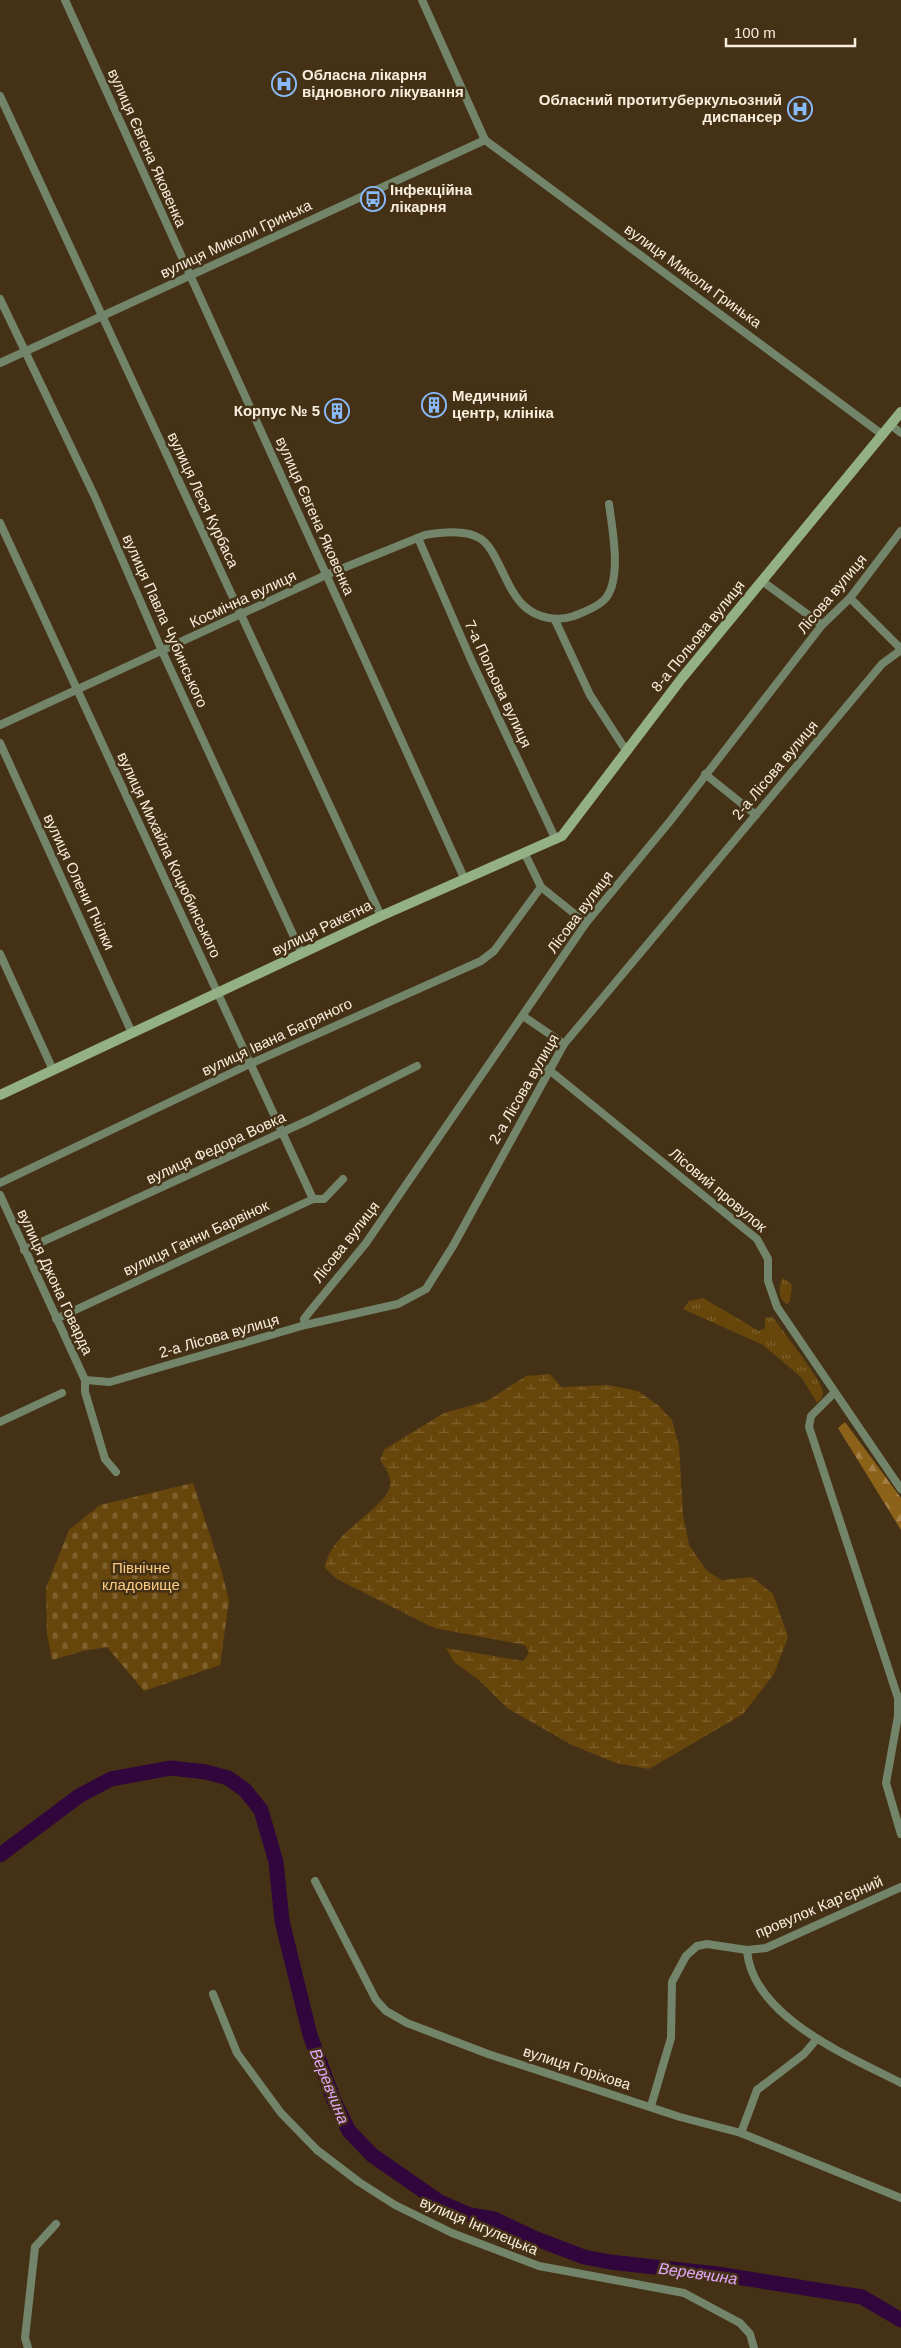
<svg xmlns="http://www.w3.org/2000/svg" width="901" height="2348" font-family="Arial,sans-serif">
  <defs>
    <pattern id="grass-tufts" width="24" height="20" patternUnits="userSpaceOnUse" patternTransform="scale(1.25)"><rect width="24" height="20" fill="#67460b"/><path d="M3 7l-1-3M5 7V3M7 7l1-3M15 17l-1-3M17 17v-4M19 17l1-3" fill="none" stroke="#7e612e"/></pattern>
    <pattern id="forest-firs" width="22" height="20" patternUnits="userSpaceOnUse" patternTransform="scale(1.25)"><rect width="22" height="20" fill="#8c6219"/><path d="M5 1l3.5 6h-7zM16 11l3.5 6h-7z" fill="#a38045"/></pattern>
    <pattern id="wetland-marsh" width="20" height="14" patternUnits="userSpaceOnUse" patternTransform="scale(1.25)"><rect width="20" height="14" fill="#67460b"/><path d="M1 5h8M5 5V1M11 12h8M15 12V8" fill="none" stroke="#7e612e"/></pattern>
    <pattern id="cemetery-stones" width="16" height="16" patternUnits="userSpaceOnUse" patternTransform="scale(1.25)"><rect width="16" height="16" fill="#67460b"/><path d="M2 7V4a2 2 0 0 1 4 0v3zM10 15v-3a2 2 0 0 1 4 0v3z" fill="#7e612e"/></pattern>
  </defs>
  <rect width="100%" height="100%" fill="#453216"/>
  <g fill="url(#grass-tufts)">
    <path d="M783 1278 792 1285 790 1301 787 1304C778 1300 778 1286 783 1278Z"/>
    <path d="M703 1298 759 1331 765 1328V1318L773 1317C782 1331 823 1381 823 1393 823 1397 820 1400 817 1403L802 1378 763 1345 683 1309 689 1301Z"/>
  </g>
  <polygon fill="url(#forest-firs)" points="845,1422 901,1498 901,1530 838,1428"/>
  <path fill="url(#wetland-marsh)" d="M550 1374 561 1387 608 1385 638 1391 659 1406 672 1420 679 1446 683 1515 689 1545 706 1570 721 1580 752 1577 773 1594 788 1637 774 1674 743 1714 649 1769 616 1763 572 1745 507 1708 479 1680 454 1662 446 1648 523 1661 529 1653 525 1645 434 1628 337 1579 325 1568C329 1532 385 1510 390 1486 392 1476 385 1468 380 1460L385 1449 444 1413 487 1401 526 1376Z"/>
  <polygon fill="url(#cemetery-stones)" points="193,1483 221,1569 229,1601 220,1665 144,1691 107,1647 83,1651 52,1660 47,1634 46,1588 69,1530 100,1505"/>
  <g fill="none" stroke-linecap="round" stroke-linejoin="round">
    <polyline stroke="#30063d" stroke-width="15" points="0,1855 79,1796 111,1779 171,1768 206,1772 228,1778 245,1790 261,1810 276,1862 282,1921 310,2035 334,2101 349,2131 372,2155 438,2201 470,2215 494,2219 534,2238 584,2257 610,2262 717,2274 862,2297 901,2320"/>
    <g stroke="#72856a" stroke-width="8">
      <polyline points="65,0 465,880"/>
      <polyline points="422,0 485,140 883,435"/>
      <polyline points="0,96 381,916"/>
      <polyline points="0,299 95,497 162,651 302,954"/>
      <polyline points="0,363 485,140"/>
      <polyline points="891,425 901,433"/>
      <polyline points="0,523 313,1199"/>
      <polyline points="418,538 472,662 556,840"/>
      <polyline points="762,581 822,625"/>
      <polyline points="850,598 901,649"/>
      <polyline points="555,620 590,695 627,752"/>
      <path d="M0 725 326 575 425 535C442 532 466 529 481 539 498 551 505 588 524 606 537 618 557 622 574 616 584 612 596 608 604 600 623 581 612 528 609 504"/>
      <polyline points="0,743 132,1033"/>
      <polyline points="705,774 756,815"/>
      <polyline points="525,854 541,887 586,923"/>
      <polyline points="0,954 53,1070"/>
      <polyline points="523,1016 564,1044"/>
      <polyline points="548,1069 757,1239 768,1259 768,1281 777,1307 901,1489"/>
      <polyline points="0,1183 250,1064 481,961 494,951 541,887"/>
      <polyline points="0,1195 85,1380 85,1392 105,1459 116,1472"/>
      <polyline points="24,1250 309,1120 417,1066"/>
      <polyline points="56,1319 313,1199 324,1199 343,1179"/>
      <polyline points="305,1325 304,1319 311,1310 366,1243 586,923 671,820 822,625 850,598 901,531"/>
      <polyline points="85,1380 110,1382 305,1325 398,1304 426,1289 453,1246 564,1044 882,664 901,650"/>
      <polyline points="834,1393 811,1416 809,1427 898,1698 898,1716 886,1783 901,1834"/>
      <polyline points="0,1422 62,1393"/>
      <polyline points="315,1881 376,2000 386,2011 407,2023 488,2054 680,2117 741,2133 901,2198"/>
      <path d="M747 1950C752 2017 849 2056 901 2083"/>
      <polyline points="213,1994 237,2053 281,2113 317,2150 359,2182 395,2205 452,2233 539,2266 684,2293 740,2323 750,2334 754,2348"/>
      <polyline points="651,2106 671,2038 672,1982 686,1956 697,1946 707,1944 747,1950 766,1948 901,1887"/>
      <polyline points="741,2133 757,2090 804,2054 816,2040"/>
      <polyline points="28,2348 25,2338 35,2247 56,2224"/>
    </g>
    <polyline stroke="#94b186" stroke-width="10" points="0,1095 381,916 562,836 682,678 901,412"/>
  </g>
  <defs>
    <symbol id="hospital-ring" viewBox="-11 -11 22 22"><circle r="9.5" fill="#453216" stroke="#89bafc" stroke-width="1.5"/><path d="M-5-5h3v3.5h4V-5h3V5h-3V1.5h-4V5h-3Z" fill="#89bafc"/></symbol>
    <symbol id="bus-ring" viewBox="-11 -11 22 22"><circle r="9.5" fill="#453216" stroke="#89bafc" stroke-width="1.5"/><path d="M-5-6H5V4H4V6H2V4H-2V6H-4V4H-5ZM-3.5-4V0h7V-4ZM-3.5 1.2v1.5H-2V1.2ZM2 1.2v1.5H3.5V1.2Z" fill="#89bafc"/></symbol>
    <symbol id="building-ring" viewBox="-11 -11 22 22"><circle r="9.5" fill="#453216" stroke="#89bafc" stroke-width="1.5"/><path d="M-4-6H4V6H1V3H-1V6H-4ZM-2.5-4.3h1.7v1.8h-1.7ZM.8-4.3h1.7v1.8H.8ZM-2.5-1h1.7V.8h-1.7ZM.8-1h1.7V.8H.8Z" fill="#89bafc"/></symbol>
  </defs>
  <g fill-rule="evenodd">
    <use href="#hospital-ring" x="270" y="70" width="28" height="28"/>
    <use href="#hospital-ring" x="786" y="95" width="28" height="28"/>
    <use href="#bus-ring" x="359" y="185" width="28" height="28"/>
    <use href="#building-ring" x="420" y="391" width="28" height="28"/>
    <use href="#building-ring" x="323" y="397" width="28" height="28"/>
  </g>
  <g text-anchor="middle" stroke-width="5" stroke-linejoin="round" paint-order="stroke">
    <g font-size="15" font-weight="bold" fill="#f9eddd" stroke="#453216" text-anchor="start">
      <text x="302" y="80">Обласна лікарня<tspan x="302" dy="17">відновного лікування</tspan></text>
      <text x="782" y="105" text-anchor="end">Обласний протитуберкульозний<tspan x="782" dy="17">диспансер</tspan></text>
      <text x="390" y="195">Інфекційна<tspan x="390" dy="17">лікарня</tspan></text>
      <text x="452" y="401">Медичний<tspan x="452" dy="17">центр, клініка</tspan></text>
      <text x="320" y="416" text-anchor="end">Корпус № 5</text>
    </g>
    <g font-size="15" fill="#f9eddd" stroke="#453216">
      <text transform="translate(147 148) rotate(66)" y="5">вулиця Євгена Яковенка</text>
      <text transform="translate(236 239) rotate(-25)" y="5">вулиця Миколи Гринька</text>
      <text transform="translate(693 276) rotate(36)" y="5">вулиця Миколи Гринька</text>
      <text transform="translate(203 500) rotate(65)" y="5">вулиця Леся Курбаса</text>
      <text transform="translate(315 516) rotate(66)" y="5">вулиця Євгена Яковенка</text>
      <text transform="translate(832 594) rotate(-50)" y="5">Лісова вулиця</text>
      <text transform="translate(243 599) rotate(-25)" y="5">Космічна вулиця</text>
      <text transform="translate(165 621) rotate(66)" y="5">вулиця Павла Чубинського</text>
      <text transform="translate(698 636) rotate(-51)" y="5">8-а Польова вулиця</text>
      <text transform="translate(498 684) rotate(65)" y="5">7-а Польова вулиця</text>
      <text transform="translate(775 770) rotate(-50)" y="5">2-а Лісова вулиця</text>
      <text transform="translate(169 855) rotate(65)" y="5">вулиця Михайла Коцюбинського</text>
      <text transform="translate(79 882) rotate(65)" y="5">вулиця Олени Пчілки</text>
      <text transform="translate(580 912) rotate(-53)" y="5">Лісова вулиця</text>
      <text transform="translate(322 928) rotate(-26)" y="5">вулиця Ракетна</text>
      <text transform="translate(277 1037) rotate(-25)" y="5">вулиця Івана Багряного</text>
      <text transform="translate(524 1089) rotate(-60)" y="5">2-а Лісова вулиця</text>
      <text transform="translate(216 1148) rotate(-25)" y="5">вулиця Федора Вовка</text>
      <text transform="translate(718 1190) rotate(40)" y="5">Лісовий провулок</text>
      <text transform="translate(196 1238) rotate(-25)" y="5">вулиця Ганни Барвінок</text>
      <text transform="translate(346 1242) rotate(-52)" y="5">Лісова вулиця</text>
      <text transform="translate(55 1282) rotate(65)" y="5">вулиця Джона Говарда</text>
      <text transform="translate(219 1336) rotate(-16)" y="5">2-а Лісова вулиця</text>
      <text transform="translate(819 1907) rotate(-23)" y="5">провулок Кар'єрний</text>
      <text transform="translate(577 2068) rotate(18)" y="5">вулиця Горіхова</text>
      <text transform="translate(479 2226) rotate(23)" y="5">вулиця Інгулецька</text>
    </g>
    <g font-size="15" fill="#fccb84" stroke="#453216">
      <text x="141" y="1573">Північне<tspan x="141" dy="17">кладовище</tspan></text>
    </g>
    <g font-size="16" font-style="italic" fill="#e3a7fb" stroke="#453216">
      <text transform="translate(330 2086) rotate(68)" y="6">Веревчина</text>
      <text transform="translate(698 2273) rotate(8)" y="6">Веревчина</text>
    </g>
  </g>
  <path d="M726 38v8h129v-8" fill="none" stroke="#f9eddd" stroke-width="2.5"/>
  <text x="734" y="38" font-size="15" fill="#f9eddd" stroke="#453216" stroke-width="4" paint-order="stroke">100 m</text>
</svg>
